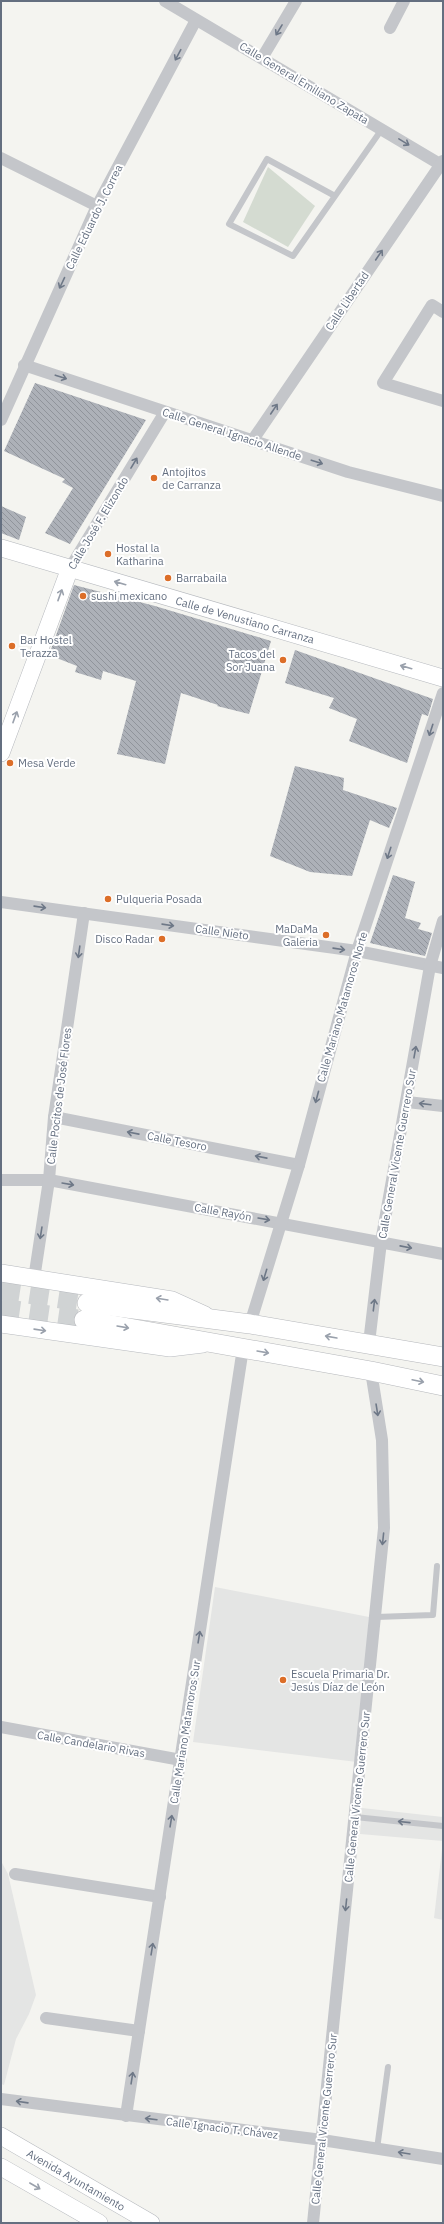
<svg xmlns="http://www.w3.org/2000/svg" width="444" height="2224" font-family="'IBM Plex Sans',sans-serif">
  <defs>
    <pattern id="building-back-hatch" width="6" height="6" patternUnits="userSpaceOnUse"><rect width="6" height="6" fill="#adb1b8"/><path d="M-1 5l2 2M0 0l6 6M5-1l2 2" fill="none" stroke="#90949b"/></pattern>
  </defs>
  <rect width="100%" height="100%" fill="#f4f4f0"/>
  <g fill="#e4e5e4">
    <polygon points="215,1587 369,1617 357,1762 193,1742"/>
    <polygon points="362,1808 443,1817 443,1920 434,1918 443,1841 360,1834"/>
    <polygon points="1,1861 8,1874 36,1995 29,2014 16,2039 4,2085 1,2084"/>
  </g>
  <polygon fill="#d4dbd1" points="268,167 315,206 288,247 243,222"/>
  <g fill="url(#building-back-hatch)">
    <polygon points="35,383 146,420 70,544 45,533 73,488 62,482 65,479 4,451"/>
    <polygon points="1,506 26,517 19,540 1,533"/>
    <polygon points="74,585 155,606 271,641 249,714 217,706 218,705 181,693 165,764 117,754 136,681 103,671 101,680 75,672 77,666 49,655"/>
    <polygon points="295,650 433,699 428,716 422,714 407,763 349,741 357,719 329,708 334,698 285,683"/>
    <polygon points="295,766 344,778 343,790 397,808 389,828 370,820 352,876 310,872 270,856"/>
    <polygon points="393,875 415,882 405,918 421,923 418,929 432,933 425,956 370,943"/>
  </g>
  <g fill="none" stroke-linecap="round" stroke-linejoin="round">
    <g stroke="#d0d3d4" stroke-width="19" stroke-dasharray="19 10" stroke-linecap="butt">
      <polyline points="1,1290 87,1303"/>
      <polyline points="1,1308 84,1320"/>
    </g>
    <defs>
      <g id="secondary">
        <polyline points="1,548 443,678"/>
        <polyline points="1,753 70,568"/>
        <polyline points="1,1273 172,1300 205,1315"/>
        <polyline points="1,1324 170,1348 203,1344"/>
        <polyline points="1,2136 151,2223"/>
        <polyline points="1,2167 99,2223"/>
      </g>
      <g id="primary">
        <polyline points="87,1303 250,1324 443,1357"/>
        <polyline points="84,1320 371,1371 443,1386"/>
      </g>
    </defs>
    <use href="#secondary" stroke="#b6b9be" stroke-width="18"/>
    <use href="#primary" stroke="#b5b7bb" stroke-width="20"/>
    <g stroke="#c4c6ca" stroke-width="6">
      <polyline points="335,196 267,159 229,224 293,256 375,139 382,129"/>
      <polyline points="376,1617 433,1615 437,1566"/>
      <polyline points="355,1817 443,1826"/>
      <polyline points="377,2149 388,2067"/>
    </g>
    <g stroke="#c4c6ca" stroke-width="12">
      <polyline points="165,1 443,166"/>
      <polyline points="390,28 404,1"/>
      <polyline points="262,58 296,1"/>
      <polyline points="1,158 97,206"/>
      <polyline points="443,312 432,305 383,383 443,401"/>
      <polyline points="24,365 348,472 443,496"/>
      <polyline points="1,420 97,206 196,20"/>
      <polyline points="252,441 443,161"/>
      <polyline points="70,568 165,412"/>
      <polyline points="1,902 357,951 443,968"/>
      <polyline points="407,1102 443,1106"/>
      <polyline points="54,1117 299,1165"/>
      <polyline points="1,1180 49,1180 443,1254"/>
      <polyline points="34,1279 49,1180 54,1117 84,913"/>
      <polyline points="250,1324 299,1165 357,951 443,693"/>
      <polyline points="369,1343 381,1242 430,966 443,921"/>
      <polyline points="1,1727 181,1760"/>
      <polyline points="15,1874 160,1897"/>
      <polyline points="46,2018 139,2031"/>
      <polyline points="1,2099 322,2140 443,2159"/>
      <polyline points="126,2116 243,1348"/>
      <polyline points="313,2223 384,1528 382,1440 371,1371"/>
    </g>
    <use href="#secondary" stroke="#fff" stroke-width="17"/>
    <use href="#primary" stroke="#fff" stroke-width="19"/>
  </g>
  <defs><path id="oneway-shaft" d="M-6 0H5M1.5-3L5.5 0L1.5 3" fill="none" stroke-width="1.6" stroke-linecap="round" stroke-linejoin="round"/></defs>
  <g stroke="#6e7887">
    <use href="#oneway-shaft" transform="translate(279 30) rotate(121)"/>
    <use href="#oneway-shaft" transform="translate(178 55) rotate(118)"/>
    <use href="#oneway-shaft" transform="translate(404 142) rotate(31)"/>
    <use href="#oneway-shaft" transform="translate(379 255) rotate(-56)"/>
    <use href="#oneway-shaft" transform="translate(62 283) rotate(115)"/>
    <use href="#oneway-shaft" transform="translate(61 377) rotate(18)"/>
    <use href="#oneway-shaft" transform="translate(274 409) rotate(-56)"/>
    <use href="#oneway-shaft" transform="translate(317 462) rotate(18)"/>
    <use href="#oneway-shaft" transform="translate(134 463) rotate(-59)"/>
    <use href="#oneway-shaft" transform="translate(431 730) rotate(108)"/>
    <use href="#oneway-shaft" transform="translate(389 853) rotate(108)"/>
    <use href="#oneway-shaft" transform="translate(40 907) rotate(8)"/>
    <use href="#oneway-shaft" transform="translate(168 925) rotate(8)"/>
    <use href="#oneway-shaft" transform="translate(339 949) rotate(8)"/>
    <use href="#oneway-shaft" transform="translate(79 952) rotate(98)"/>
    <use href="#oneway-shaft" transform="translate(415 1052) rotate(-80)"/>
    <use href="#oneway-shaft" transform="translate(317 1097) rotate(105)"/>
    <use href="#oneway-shaft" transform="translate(425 1104) rotate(-173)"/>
    <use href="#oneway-shaft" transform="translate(133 1133) rotate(-169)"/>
    <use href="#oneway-shaft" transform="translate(261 1157) rotate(-169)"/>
    <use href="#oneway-shaft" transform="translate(68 1184) rotate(10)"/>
    <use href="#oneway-shaft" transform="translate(264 1219) rotate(10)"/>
    <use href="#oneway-shaft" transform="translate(41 1233) rotate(99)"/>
    <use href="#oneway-shaft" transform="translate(406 1247) rotate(11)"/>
    <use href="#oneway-shaft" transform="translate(265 1275) rotate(107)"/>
    <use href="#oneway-shaft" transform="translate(374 1305) rotate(-83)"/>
    <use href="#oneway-shaft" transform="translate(377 1410) rotate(81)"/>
    <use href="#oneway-shaft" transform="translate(383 1539) rotate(96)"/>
    <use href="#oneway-shaft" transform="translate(199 1637) rotate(-81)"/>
    <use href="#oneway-shaft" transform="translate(171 1821) rotate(-81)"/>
    <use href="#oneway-shaft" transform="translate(404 1822) rotate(-174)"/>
    <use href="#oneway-shaft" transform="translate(346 1905) rotate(96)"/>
    <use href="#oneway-shaft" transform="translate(152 1949) rotate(-81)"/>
    <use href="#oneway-shaft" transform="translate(132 2078) rotate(-81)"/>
    <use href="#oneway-shaft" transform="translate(22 2102) rotate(-172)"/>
    <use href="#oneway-shaft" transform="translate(151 2119) rotate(-173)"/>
    <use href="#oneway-shaft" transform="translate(404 2153) rotate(-171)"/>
  </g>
  <g stroke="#9aa1ac">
    <use href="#oneway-shaft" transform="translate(120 583) rotate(-164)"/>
    <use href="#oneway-shaft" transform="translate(60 595) rotate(-70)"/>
    <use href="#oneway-shaft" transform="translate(406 667) rotate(-164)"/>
    <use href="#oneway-shaft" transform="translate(15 717) rotate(-70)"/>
    <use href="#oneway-shaft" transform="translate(162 1299) rotate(-171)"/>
    <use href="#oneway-shaft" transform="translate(123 1327) rotate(10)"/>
    <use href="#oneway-shaft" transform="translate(40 1330) rotate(8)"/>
    <use href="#oneway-shaft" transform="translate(331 1337) rotate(-170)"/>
    <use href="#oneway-shaft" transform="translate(263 1352) rotate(10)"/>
    <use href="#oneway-shaft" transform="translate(418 1381) rotate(12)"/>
    <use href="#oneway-shaft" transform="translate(35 2186) rotate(30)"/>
  </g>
  <g fill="#dc6e28" stroke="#fff" stroke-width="1.5">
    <circle cx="154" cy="478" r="4"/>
    <circle cx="108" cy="554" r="4"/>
    <circle cx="168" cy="578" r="4"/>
    <circle cx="83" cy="596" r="4"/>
    <circle cx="12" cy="646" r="4"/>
    <circle cx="283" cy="660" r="4"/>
    <circle cx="10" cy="763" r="4"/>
    <circle cx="108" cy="899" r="4"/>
    <circle cx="326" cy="935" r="4"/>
    <circle cx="162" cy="939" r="4"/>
    <circle cx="283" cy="1680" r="4"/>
  </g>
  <g text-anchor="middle" stroke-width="4" stroke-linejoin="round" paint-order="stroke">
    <g font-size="11" fill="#646f80" stroke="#fff">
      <text transform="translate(304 83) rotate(31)" y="4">Calle General Emiliano Zapata</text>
      <text transform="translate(94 217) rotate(-64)" y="4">Calle Eduardo J. Correa</text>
      <text transform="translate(347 301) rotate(-56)" y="4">Calle Libertad</text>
      <text transform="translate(232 434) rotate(18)" y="4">Calle General Ignacio Allende</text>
      <text transform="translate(98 523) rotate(-59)" y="4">Calle José F. Elizondo</text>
      <text transform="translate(245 620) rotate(16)" y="4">Calle de Venustiano Carranza</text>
      <text transform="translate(222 932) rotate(8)" y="4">Calle Nieto</text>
      <text transform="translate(342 1007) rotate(-74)" y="4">Calle Mariano Matamoros Norte</text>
      <text transform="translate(59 1096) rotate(-83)" y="4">Calle Pocitos de José Flores</text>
      <text transform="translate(177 1141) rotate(11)" y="4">Calle Tesoro</text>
      <text transform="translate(397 1154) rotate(-80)" y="4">Calle General Vicente Guerrero Sur</text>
      <text transform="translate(223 1212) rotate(10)" y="4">Calle Rayón</text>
      <text transform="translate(185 1732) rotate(-81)" y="4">Calle Mariano Matamoros Sur</text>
      <text transform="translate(91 1744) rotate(10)" y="4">Calle Candelario Rivas</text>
      <text transform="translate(357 1797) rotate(-84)" y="4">Calle General Vicente Guerrero Sur</text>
      <text transform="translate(324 2119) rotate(-84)" y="4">Calle General Vicente Guerrero Sur</text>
      <text transform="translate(222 2128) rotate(7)" y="4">Calle Ignacio T. Chávez</text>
      <text transform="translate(76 2180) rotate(30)" y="4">Avenida Ayuntamiento</text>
    </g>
    <g font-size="11" fill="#646f80" stroke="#fff" text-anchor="start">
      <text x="162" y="476">Antojitos<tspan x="162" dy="13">de Carranza</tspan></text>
      <text x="116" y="552">Hostal la<tspan x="116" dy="13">Katharina</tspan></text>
      <text x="176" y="582">Barrabaila</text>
      <text x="91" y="600">sushi mexicano</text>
      <text x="20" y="644">Bar Hostel<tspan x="20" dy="13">Terazza</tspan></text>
      <text x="275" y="658" text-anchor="end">Tacos del<tspan x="275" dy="13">Sor Juana</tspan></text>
      <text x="18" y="767">Mesa Verde</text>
      <text x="116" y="903">Pulqueria Posada</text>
      <text x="318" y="933" text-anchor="end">MaDaMa<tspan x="318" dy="13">Galeria</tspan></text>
      <text x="154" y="943" text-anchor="end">Disco Radar</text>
      <text x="291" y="1678">Escuela Primaria Dr.<tspan x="291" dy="13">Jesús Díaz de León</tspan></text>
    </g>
  </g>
  <rect width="444" height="2224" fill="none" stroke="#646f80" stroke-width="4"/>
</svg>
